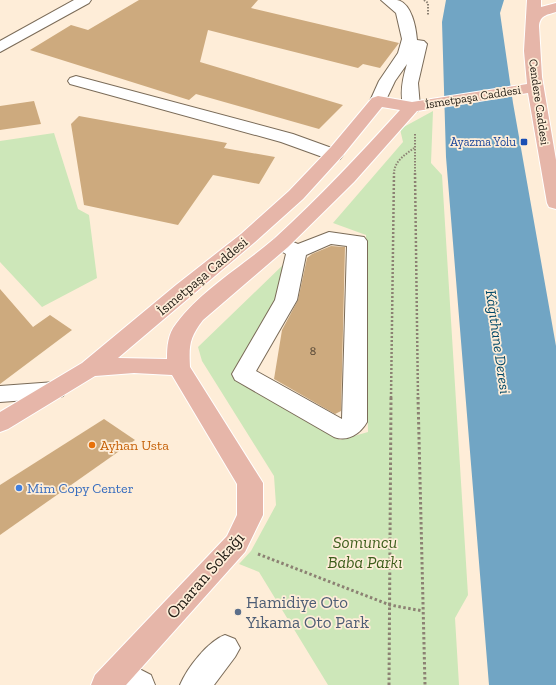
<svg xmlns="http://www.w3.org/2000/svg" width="556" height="685" font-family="'Zilla Slab',serif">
  <rect width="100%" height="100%" fill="#feedd8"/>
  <g fill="#cde7b9">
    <polygon points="433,111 431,163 442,175 468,595 455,618 459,685 328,685 259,572 239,564 251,551 276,505 274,476 202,361 198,347 286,262 276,300 234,373 340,440 368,432 366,235 333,223 403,142 400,129"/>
    <polygon points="54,133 78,209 89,215 97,278 42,307 0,262 0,141"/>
  </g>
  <polygon fill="#71a5c4" points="446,0 504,0 500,13 513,103 556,346 556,685 489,685 446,157 442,22"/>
  <g fill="#cdaa7e">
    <polygon points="139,0 258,0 251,8 399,43 380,68 363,64 358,68 208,30 200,62 343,105 319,129 196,94 189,100 30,50 71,25 88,30"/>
    <polygon points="34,101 41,124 0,130 0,106"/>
    <polygon points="79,116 227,143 224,148 275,157 259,184 213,175 178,225 84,205 71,124"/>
    <polygon points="331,246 345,247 341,411 335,414 274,379 282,330 298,300 307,258 312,254"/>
    <polygon points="0,289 33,327 50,315 72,330 0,384"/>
    <polygon points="104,419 135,440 0,535 0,485"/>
  </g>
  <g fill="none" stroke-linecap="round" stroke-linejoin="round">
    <defs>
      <g id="minor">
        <polygon points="74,0 91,0 89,3 0,52 0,41"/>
        <path d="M381 0C386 0 392 0 397 0 412 3 416 28 417 40L424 41 427 44 418 83 420 107 418 111 412 112 406 111C398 98 403 77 407 64L395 81 384 104 378 106 372 104 370 101 379 81 398 53 402 39 396 13Z"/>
        <polygon points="76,76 293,134 340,151 343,155 340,159 334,160 328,159 281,142 70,84 68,81 70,78"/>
        <path d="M329 232 364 237 367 241V422C360 434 348 442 334 437L235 380 232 374 275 300 286 254 274 247 271 243 274 239 281 237 298 244ZM331 244 347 246 342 419 256 371 297 300 306 255Z"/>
        <polygon points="55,382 63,384 67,390 63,396 55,398 0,402 0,386"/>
        <path d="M225 635 235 639 240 648 235 657 214 685H180C187 668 208 641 225 635Z"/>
        <polygon points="118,658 151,675 155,685 113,685 108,682 103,672 108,662"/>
      </g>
      <path id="major" d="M527 0H541V7L556 3V12C547 15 540 15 539 26L542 77 556 160V209L549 207 547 203 528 93 417 111 354 182 288 247 203 320C189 338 189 346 190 367L263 483V515L245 552 126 685H91L95 675 227 536 237 515V484L172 375 134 373 95 376 8 429 0 432V412L82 363 176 285 241 234 289 191 331 147 372 98 378 96 412 102 527 84 524 51ZM382 107 400 110C360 154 319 198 275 238 243 266 201 290 176 324 168 334 167 346 167 359L118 358 255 242 303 199 343 155Z"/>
    </defs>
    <use href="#minor" stroke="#7a6b58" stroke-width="2"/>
    <use href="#major" stroke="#fff" stroke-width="2"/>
    <g stroke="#8c8173" stroke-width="2" stroke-dasharray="1.5 1.5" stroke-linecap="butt">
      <polyline points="424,0 428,3 428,16"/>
      <polyline points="415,134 415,174"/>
      <path d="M394 174C394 161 405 155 414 148"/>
    </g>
    <g stroke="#8c8173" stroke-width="2.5" stroke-dasharray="2 2" stroke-linecap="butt">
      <polyline points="415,173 418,398"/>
      <polyline points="391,398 394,173"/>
    </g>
    <g stroke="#8c8173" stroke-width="3" stroke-dasharray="2.5 2.5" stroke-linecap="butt">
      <polyline points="418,397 425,685"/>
      <polyline points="258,554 390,605 423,611"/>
      <polyline points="389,685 391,397"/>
    </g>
    <use href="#minor" fill="#fff" fill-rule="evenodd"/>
    <use href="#major" fill="#e6b6a9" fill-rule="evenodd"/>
  </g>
  <rect fill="#1a4fb4" stroke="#feedd8" stroke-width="1.5" x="520" y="138" width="8" height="8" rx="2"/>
  <circle fill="#e8710a" stroke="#feedd8" stroke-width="1.5" cx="92" cy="445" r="4"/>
  <circle fill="#3f7fe0" stroke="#feedd8" stroke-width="1.5" cx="19" cy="488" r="4"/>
  <circle fill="#5c6f8a" stroke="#feedd8" stroke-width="1.5" cx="238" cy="612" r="4"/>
  <g text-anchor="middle" stroke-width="3.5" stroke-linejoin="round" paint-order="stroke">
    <g font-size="12" fill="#262018" stroke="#feedd8">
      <text transform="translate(473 97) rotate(-9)" y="4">İsmetpaşa Caddesi</text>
      <text transform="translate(539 102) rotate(82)" y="4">Cendere Caddesi</text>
    </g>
    <g font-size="12" fill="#164399" stroke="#feedd8" text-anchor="end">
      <text x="516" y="146">Ayazma Yolu</text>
    </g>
    <g font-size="12" fill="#504232">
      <text x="313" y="355">8</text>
    </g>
    <g font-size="14" fill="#262018" stroke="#feedd8">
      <text transform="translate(202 276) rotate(-40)" y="5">İsmetpaşa Caddesi</text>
    </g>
    <g font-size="14" fill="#c56008" stroke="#feedd8" text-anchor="start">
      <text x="100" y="450">Ayhan Usta</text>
    </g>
    <g font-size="14" fill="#366cbe" stroke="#feedd8" text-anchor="start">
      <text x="27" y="493">Mim Copy Center</text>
    </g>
    <g font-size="15" font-style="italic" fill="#004867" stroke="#feedd8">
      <text transform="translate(498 342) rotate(82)" y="5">Kâğıthane Deresi</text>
    </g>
    <g font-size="17" font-style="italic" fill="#3d5e1c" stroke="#feedd8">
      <text x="365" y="548">Somuncu<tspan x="365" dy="20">Baba Parkı</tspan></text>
    </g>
    <g font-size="17" fill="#262018" stroke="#feedd8">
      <text transform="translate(205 575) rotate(-49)" y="6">Onaran Sokağı</text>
    </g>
    <g font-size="17" fill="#4e5e75" stroke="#feedd8" text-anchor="start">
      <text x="246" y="608">Hamidiye Oto<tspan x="246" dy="20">Yıkama Oto Park</tspan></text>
    </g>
  </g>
</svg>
